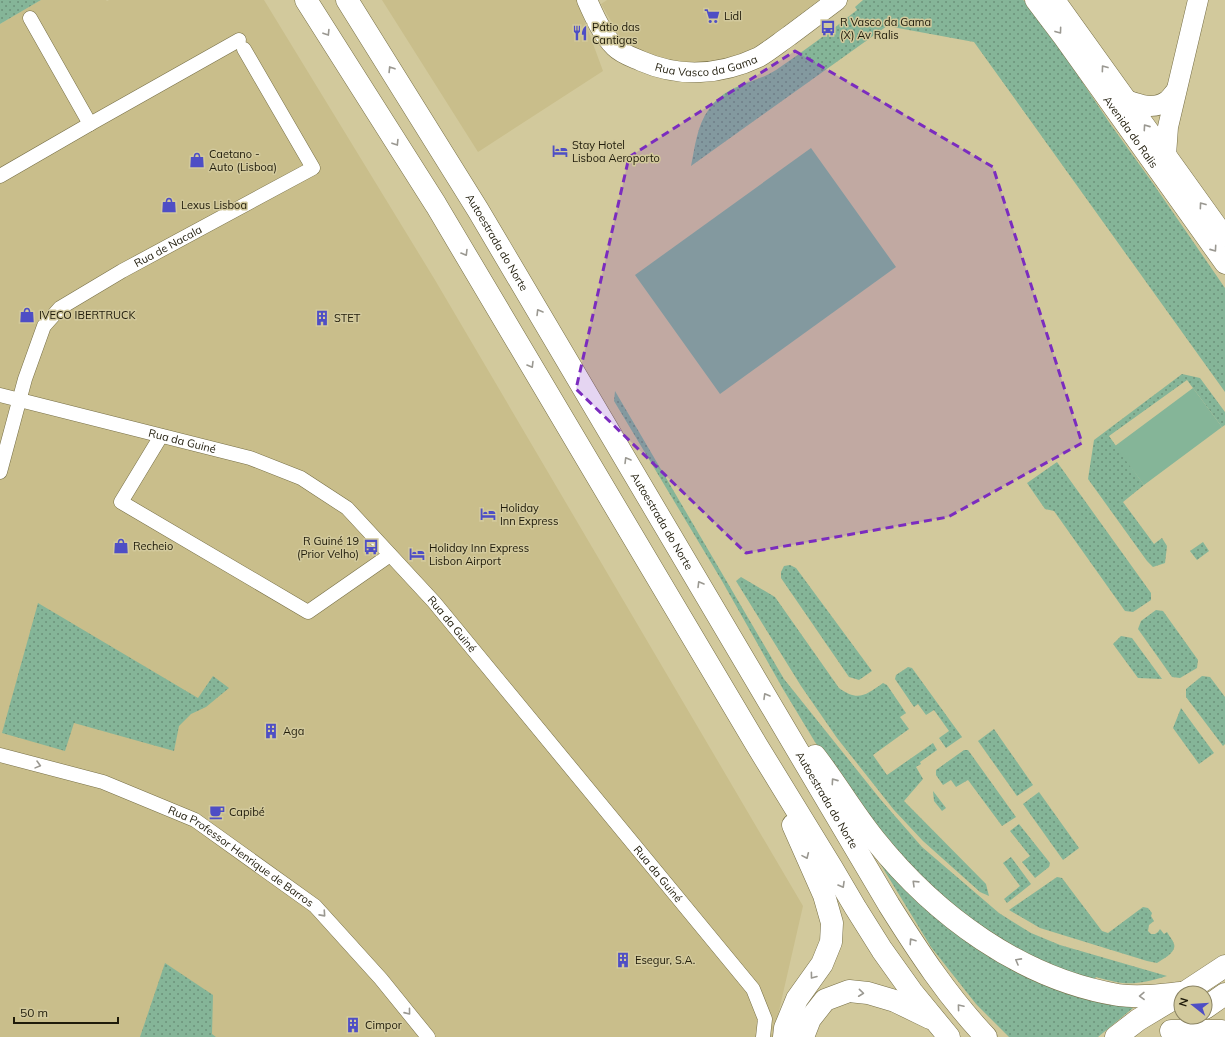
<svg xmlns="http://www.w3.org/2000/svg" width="1225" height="1037" font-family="Mulish,sans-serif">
  <defs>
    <pattern id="grass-dots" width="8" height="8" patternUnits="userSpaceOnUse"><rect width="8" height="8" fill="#85b598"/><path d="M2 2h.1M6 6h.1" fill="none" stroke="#6c927a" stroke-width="1.8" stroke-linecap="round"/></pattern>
  </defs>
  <rect width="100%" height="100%" fill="#d2c99c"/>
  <g fill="#c9be8b">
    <polygon points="41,0 106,0 107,1 109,0 264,0 435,280 803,906 773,1037 0,1037 0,24"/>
    <polygon points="382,0 597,0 581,11 603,71 478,152"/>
    <polygon points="607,0 819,0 761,44 742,53 715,62 687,62 660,58 635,48 622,40 601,4"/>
  </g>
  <g fill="url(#grass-dots)">
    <polygon points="0,0 41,0 0,24"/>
    <path d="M863 0H1023L1026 2 1057 44 1111 125 1152 182 1225 288V392L974 42 887 26 691 166C695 147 697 125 709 109 728 83 752 85 776 70 804 51 831 31 857 10L855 7Z"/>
    <polygon points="1182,374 1200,378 1225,412 1225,425 1222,427 1187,380 1109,436 1144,485 1123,502 1154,544 1162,538 1167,546 1165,563 1153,567 1147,561 1088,479 1094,440"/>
    <path d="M615 391 784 679 881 800 922 847 999 913 1031 933 1060 945 1167 976C1136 985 1127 986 1096 977L1093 981 1012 949 937 895 867 819 815 742 783 689 722 581 614 401Z"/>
    <polygon points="1057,462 1151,593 1151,600 1133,612 1125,611 1054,511 1045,509 1027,483"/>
    <polygon points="1203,542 1209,551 1197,560 1190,551"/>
    <polygon points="790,565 796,568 872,671 859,680 849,677 781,578 781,572 784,566"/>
    <path d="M741 577 775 597 839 688C858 702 866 695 883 683L887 685 906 713 900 717 909 729 873 755 887 775 933 743 937 750 920 762 921 764 916 767 923 779 904 801 986 884 989 896 980 892 923 841 894 810 837 738 801 686 736 581Z"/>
    <polygon points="38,603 198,698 213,676 229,688 206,707 191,714 179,726 174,751 74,723 65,751 2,733"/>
    <polygon points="1156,610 1163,611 1198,660 1197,668 1180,678 1172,677 1138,629 1141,621"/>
    <polygon points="1121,636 1132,638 1162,679 1138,678 1113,644"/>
    <polygon points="908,667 912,668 962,737 946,748 939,738 949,731 934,710 926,715 918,704 914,707 895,679 896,675"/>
    <polygon points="1202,676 1210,677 1225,697 1225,744 1223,746 1186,697 1186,689"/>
    <polygon points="1181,708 1214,753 1199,764 1173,728"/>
    <polygon points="994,729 1033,785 1017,796 978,741"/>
    <polygon points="964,750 968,750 1016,817 1002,826 968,780 956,787 951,780 943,785 936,775 936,770"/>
    <polygon points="933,791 946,808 942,811 934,801"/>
    <polygon points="1039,792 1079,848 1063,860 1023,804"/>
    <polygon points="856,824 881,855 1068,990 1133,1008 1098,1037 1009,1037 976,1004 931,947"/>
    <polygon points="1019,824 1050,863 1049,867 1035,878 1022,862 1030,856 1010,831"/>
    <polygon points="1011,857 1031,884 1007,903 1004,899 1020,886 1003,863"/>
    <path d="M1057 877 1062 878 1102 931 1108 933 1143 907 1148 908 1152 913 1151 916 1154 921 1149 925 1148 931 1151 934H1155L1158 932 1160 929 1164 934 1167 932C1169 936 1173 940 1174 944 1177 952 1163 959 1157 963L1147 961 1040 928 1009 910Z"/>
    <polygon points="165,963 213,995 212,1034 216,1037 140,1037"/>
  </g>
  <g fill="#85b598">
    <polygon points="811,148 896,267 720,394 635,275"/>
    <polygon points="1193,388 1222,427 1144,485 1115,446"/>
  </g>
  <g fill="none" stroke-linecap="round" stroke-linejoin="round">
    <defs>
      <g id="street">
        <polyline points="90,124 239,40"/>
        <polyline points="0,176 90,124 30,18"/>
        <path id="s1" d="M0 395 250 458 301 478 347 508 434 602 753 989 765 1019 763 1037"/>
        <polyline points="161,436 121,502 308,612 390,555"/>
        <path id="s2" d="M0 472 25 379 44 326 60 308 122 271 313 168 244 49"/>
        <path id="s3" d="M0 755 103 782 195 820 315 906 381 979 428 1037"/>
      </g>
      <g id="secondary">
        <path id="s4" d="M587 0C594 16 602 34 615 47 622 54 632 57 641 61 680 78 721 75 759 57 769 51 779 43 789 36 805 24 821 12 837 0"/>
        <path id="s5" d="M1035 0 1063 37 1225 264"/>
        <polyline points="1055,0 1225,237"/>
        <path d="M1126 100C1140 105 1154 110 1167 101 1170 99 1173 94 1176 91"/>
        <polyline points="1166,155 1168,127 1198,0"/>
      </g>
      <g id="highway">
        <polyline points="306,0 436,205 756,744 832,868 855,907 882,950 912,992 949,1037"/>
        <path id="s6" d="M347 0 478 210 889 905C918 951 948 997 986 1037"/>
        <path d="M815 756C836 783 853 813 875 840 935 915 1021 979 1118 995 1139 998 1160 995 1181 993"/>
        <polyline points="1184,993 1225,966"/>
        <polyline points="1205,1008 1225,994"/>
        <polyline points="1171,1031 1222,1031 1225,1032"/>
        <polyline points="784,1037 785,1028 797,999 822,964 831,942 832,923 824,895 793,825"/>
        <polyline points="803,1037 810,1019 825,1000 849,991 868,993 895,1001 930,1018"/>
        <polyline points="1116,1037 1138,1020 1178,996"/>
      </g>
    </defs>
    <use href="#street" stroke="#776f46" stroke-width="15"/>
    <use href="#secondary" stroke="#776f46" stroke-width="21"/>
    <use href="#highway" stroke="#776f46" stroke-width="23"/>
    <use href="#street" stroke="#fff" stroke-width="14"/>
    <use href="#secondary" stroke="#fff" stroke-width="20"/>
    <use href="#highway" stroke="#fff" stroke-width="22"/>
  </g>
  <defs><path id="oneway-chevron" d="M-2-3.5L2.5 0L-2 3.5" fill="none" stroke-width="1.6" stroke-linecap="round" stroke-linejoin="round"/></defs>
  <g stroke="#9a9891">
    <use href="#oneway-chevron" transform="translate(1059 31) rotate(54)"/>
    <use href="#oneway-chevron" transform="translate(327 33) rotate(58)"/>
    <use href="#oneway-chevron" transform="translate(1104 68) rotate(-126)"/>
    <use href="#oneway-chevron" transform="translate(391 69) rotate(-122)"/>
    <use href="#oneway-chevron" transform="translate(1146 127) rotate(-125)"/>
    <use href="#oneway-chevron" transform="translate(396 143) rotate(58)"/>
    <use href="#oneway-chevron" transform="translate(1202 205) rotate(-126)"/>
    <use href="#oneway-chevron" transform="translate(1214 249) rotate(55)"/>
    <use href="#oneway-chevron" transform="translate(465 253) rotate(59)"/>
    <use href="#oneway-chevron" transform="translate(539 312) rotate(-121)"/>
    <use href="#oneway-chevron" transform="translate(531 365) rotate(59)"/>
    <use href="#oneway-chevron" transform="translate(627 460) rotate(-121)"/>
    <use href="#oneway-chevron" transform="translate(700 584) rotate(-121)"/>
    <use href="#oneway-chevron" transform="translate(766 696) rotate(-120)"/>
    <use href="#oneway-chevron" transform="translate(38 765) rotate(15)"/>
    <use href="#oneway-chevron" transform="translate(834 781) rotate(-125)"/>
    <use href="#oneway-chevron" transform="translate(806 856) rotate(66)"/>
    <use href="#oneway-chevron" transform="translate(915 883) rotate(-136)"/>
    <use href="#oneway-chevron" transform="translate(842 885) rotate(60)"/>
    <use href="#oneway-chevron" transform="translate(323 914) rotate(48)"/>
    <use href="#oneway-chevron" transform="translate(912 941) rotate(-124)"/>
    <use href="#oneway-chevron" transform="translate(1018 961) rotate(-151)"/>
    <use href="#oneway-chevron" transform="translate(813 976) rotate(127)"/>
    <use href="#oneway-chevron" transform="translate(861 993) rotate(6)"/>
    <use href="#oneway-chevron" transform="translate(1142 996) rotate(179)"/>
    <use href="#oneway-chevron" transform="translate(960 1007) rotate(-130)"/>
    <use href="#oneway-chevron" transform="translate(408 1012) rotate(51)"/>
  </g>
  <path fill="#7b2cbf" fill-opacity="0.2" stroke="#7b2cbf" stroke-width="3" stroke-dasharray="8 5" stroke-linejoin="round" d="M795 51 993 167 1082 443 948 517 746 553 576 389 629 157Z"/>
  <defs>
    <symbol id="supermarket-bare" viewBox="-9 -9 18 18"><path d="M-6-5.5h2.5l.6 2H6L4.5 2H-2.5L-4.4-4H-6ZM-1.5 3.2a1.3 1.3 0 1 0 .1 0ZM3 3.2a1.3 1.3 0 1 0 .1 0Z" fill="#4e4ec5" stroke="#d2c99c" stroke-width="2.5" paint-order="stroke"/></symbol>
    <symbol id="bus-bare" viewBox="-9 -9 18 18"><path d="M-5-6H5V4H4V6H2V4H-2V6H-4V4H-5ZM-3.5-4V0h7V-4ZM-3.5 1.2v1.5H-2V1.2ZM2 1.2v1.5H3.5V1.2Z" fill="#4e4ec5" stroke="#d2c99c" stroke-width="2.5" paint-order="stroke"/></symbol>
    <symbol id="restaurant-bare" viewBox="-9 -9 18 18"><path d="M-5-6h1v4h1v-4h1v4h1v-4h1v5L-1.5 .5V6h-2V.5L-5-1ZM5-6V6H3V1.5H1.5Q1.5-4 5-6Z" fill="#4e4ec5" stroke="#d2c99c" stroke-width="2.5" paint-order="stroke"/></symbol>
    <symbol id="hotel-bare" viewBox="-9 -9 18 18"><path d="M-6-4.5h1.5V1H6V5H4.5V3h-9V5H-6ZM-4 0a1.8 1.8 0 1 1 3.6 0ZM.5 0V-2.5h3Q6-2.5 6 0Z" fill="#4e4ec5" stroke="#d2c99c" stroke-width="2.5" paint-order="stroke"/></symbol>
    <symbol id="shop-bare" viewBox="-9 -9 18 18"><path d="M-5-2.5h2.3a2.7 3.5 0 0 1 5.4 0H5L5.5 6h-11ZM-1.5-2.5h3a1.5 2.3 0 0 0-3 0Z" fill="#4e4ec5" stroke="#d2c99c" stroke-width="2.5" paint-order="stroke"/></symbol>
    <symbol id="building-bare" viewBox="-9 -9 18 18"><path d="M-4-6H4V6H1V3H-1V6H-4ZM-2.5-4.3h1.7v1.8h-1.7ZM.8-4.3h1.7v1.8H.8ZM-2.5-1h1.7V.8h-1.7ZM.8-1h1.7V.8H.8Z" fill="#4e4ec5" stroke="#d2c99c" stroke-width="2.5" paint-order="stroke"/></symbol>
    <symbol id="cafe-bare" viewBox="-9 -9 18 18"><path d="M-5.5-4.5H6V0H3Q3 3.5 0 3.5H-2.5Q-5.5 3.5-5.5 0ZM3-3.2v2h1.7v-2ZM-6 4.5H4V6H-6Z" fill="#4e4ec5" stroke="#d2c99c" stroke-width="2.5" paint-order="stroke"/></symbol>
  </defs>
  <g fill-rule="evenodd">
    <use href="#supermarket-bare" x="701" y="5" width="22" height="22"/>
    <use href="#bus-bare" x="817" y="17" width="22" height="22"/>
    <use href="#restaurant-bare" x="569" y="22" width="22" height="22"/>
    <use href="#hotel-bare" x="549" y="140" width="22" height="22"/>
    <use href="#shop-bare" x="186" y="149" width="22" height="22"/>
    <use href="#shop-bare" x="158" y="194" width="22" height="22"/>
    <use href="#shop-bare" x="16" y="304" width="22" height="22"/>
    <use href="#building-bare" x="311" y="307" width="22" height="22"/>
    <use href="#hotel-bare" x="477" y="503" width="22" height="22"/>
    <use href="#shop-bare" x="110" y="535" width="22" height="22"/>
    <use href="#bus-bare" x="360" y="536" width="22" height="22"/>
    <use href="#hotel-bare" x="406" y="543" width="22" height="22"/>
    <use href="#building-bare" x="260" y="720" width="22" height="22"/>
    <use href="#cafe-bare" x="206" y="801" width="22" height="22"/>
    <use href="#building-bare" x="612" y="949" width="22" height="22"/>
    <use href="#building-bare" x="342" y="1014" width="22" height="22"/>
  </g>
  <g text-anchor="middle" stroke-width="3" stroke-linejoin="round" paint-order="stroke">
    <g font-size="11" fill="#1f1b0a" stroke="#d2c99c" text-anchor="start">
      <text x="724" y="20">Lidl</text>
      <text x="840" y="26">R Vasco da Gama<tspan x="840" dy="13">(X) Av Ralis</tspan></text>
      <text x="592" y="31">Pátio das<tspan x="592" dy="13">Cantigas</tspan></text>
      <text x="572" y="149">Stay Hotel<tspan x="572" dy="13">Lisboa Aeroporto</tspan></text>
      <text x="209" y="158">Caetano -<tspan x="209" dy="13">Auto (Lisboa)</tspan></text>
      <text x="181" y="209">Lexus Lisboa</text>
      <text x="39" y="319">IVECO IBERTRUCK</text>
      <text x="334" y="322">STET</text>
      <text x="500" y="512">Holiday<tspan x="500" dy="13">Inn Express</tspan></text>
      <text x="359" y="545" text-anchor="end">R Guiné 19<tspan x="359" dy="13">(Prior Velho)</tspan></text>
      <text x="133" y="550">Recheio</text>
      <text x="429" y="552">Holiday Inn Express<tspan x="429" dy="13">Lisbon Airport</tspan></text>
      <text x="283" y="735">Aga</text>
      <text x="229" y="816">Capibé</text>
      <text x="635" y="964">Esegur, S.A.</text>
      <text x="365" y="1029">Cimpor</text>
    </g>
    <g font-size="11" fill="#1f1b0a" stroke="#d2c99c">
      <text dy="4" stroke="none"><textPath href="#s4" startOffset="152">Rua Vasco da Gama</textPath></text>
      <text dy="4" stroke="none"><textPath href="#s5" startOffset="163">Avenida do Ralis</textPath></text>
      <text dy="4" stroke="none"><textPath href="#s6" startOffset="285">Autoestrada do Norte</textPath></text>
      <text dy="4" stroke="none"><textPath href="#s2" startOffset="301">Rua de Nacala</textPath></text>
      <text dy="4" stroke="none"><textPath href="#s1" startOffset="188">Rua da Guiné</textPath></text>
      <text dy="4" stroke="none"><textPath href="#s6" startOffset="609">Autoestrada do Norte</textPath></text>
      <text dy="4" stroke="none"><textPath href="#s1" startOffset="524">Rua da Guiné</textPath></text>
      <text dy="4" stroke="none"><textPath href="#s6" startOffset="933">Autoestrada do Norte</textPath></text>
      <text dy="4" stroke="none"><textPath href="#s3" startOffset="264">Rua Professor Henrique de Barros</textPath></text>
      <text dy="4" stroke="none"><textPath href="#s1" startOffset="848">Rua da Guiné</textPath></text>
    </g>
  </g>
  <g transform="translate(1193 1005) rotate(287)"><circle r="19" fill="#d2c99c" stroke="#8a8362"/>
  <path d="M0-3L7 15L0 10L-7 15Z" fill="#4e4ec5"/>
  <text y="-6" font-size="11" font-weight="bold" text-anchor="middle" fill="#1f1b0a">N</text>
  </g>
  <path d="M14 1017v6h104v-6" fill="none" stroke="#1f1b0a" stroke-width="2"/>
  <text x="20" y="1017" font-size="12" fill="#1f1b0a" stroke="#d2c99c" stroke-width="3" paint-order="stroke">50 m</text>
</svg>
